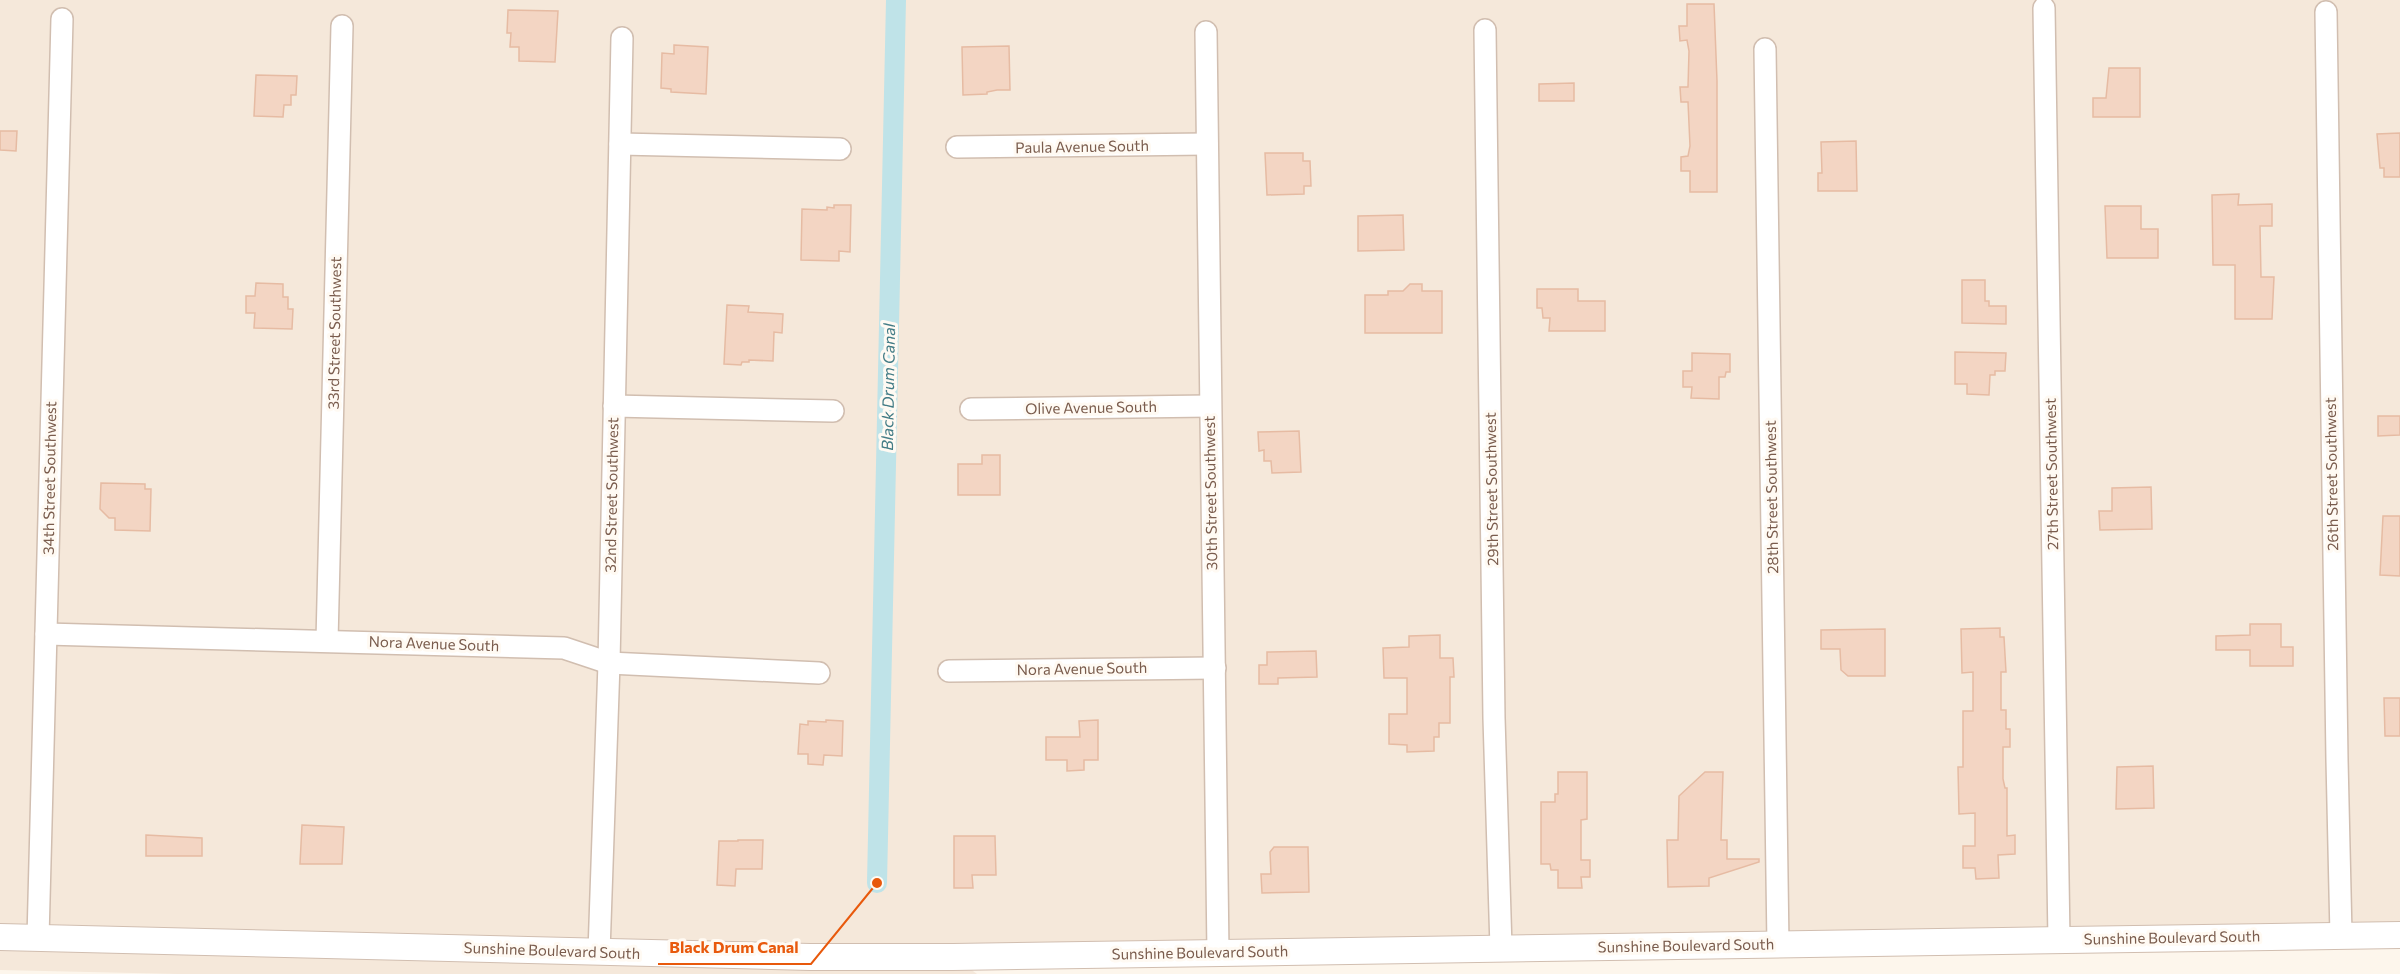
<svg xmlns="http://www.w3.org/2000/svg" width="2400" height="974" font-family="Commissioner,sans-serif">
  <rect width="100%" height="100%" fill="#fdf6ec"/>
  <g fill="#f5e8da">
    <polygon points="0,0 2400,0 2400,925 810,947 0,927"/>
    <polygon points="0,947 969,968 977,974 178,974 0,970"/>
  </g>
  <g fill="none" stroke-linecap="round" stroke-linejoin="round">
    <polyline stroke="#bfe3e8" stroke-width="20" points="877,883 896,0"/>
  </g>
  <g fill="#f3d5c3" stroke="#e6bba3" stroke-width="1.5">
    <polygon points="1687,4 1714,4 1717,81 1717,192 1690,192 1690,171 1681,171 1681,157 1688,156 1690,146 1688,102 1681,102 1680,87 1688,87 1689,51 1687,40 1680,41 1679,26 1687,26"/>
    <polygon points="508,10 558,11 555,62 519,61 519,47 510,47 511,33 507,33"/>
    <polygon points="674,45 708,47 706,94 671,92 671,89 661,88 662,53 674,54"/>
    <polygon points="1009,46 1010,90 997,90 987,92 987,94 963,95 962,47"/>
    <polygon points="2109,68 2140,68 2140,117 2093,117 2093,98 2106,98"/>
    <polygon points="256,75 297,76 296,95 291,95 291,105 284,105 283,117 254,116"/>
    <polygon points="1574,83 1574,101 1539,101 1539,84"/>
    <polygon points="0,131 17,131 16,151 0,150"/>
    <polygon points="2400,133 2400,177 2384,177 2384,168 2380,168 2377,134"/>
    <polygon points="1856,141 1857,191 1818,191 1818,173 1822,173 1821,142"/>
    <polygon points="1265,153 1303,153 1303,161 1310,161 1311,186 1304,186 1304,194 1267,195"/>
    <polygon points="2239,194 2238,205 2272,204 2272,226 2260,226 2261,277 2274,277 2272,319 2235,319 2235,265 2213,265 2212,195"/>
    <polygon points="834,205 851,205 850,252 839,251 839,261 801,260 802,209 827,210 827,207 834,208"/>
    <polygon points="2105,206 2141,206 2141,229 2158,229 2158,258 2107,258"/>
    <polygon points="1403,215 1404,250 1358,251 1358,216"/>
    <polygon points="1962,280 1985,280 1985,301 1989,301 1989,306 2006,306 2006,324 1962,323"/>
    <polygon points="256,283 283,284 283,297 288,297 288,309 293,309 292,329 254,328 255,313 246,313 246,296 255,296"/>
    <polygon points="1410,284 1422,284 1422,291 1442,291 1442,333 1365,333 1365,295 1388,295 1388,291 1403,291"/>
    <polygon points="1537,289 1578,289 1578,301 1605,301 1605,331 1549,331 1550,318 1543,318 1542,308 1537,308"/>
    <polygon points="727,305 749,306 748,312 783,314 782,333 774,332 773,361 749,360 749,362 742,362 741,365 724,364"/>
    <polygon points="1955,352 2006,353 2005,371 1995,371 1995,375 1990,375 1989,395 1967,394 1967,384 1955,384"/>
    <polygon points="1692,353 1730,354 1730,372 1726,372 1725,377 1719,377 1719,399 1691,398 1692,387 1683,387 1683,371 1692,371"/>
    <polygon points="2378,416 2400,416 2400,435 2378,436"/>
    <polygon points="1299,431 1301,472 1272,473 1271,461 1264,461 1264,450 1259,451 1258,432"/>
    <polygon points="982,455 1000,455 1000,495 958,495 958,464 982,464"/>
    <polygon points="101,483 145,484 145,489 151,489 150,531 115,530 115,518 109,518 100,509"/>
    <polygon points="2151,487 2152,529 2100,530 2099,511 2112,511 2112,488"/>
    <polygon points="2383,516 2400,516 2400,576 2380,575"/>
    <polygon points="2250,624 2281,624 2281,647 2293,647 2293,666 2250,666 2250,650 2216,650 2216,636 2250,635"/>
    <polygon points="2000,628 2000,637 2004,637 2006,672 2001,672 2001,710 2006,710 2006,729 2010,729 2010,747 2003,747 2003,779 2005,788 2007,788 2007,836 2015,835 2015,854 1998,855 1999,878 1976,879 1975,868 1963,868 1963,846 1975,846 1975,813 1959,814 1958,767 1963,767 1963,711 1973,711 1973,672 1962,673 1961,629"/>
    <polygon points="1885,629 1885,676 1848,676 1841,670 1840,649 1821,649 1821,630"/>
    <polygon points="1440,635 1440,658 1453,658 1454,677 1450,677 1450,723 1439,723 1439,737 1434,737 1434,751 1407,752 1407,745 1389,744 1389,714 1407,714 1407,678 1384,678 1383,648 1409,647 1409,636"/>
    <polygon points="1316,651 1317,677 1278,678 1278,684 1259,684 1259,665 1267,665 1267,652"/>
    <polygon points="2384,698 2400,698 2400,736 2385,736"/>
    <polygon points="826,720 843,721 842,756 824,755 823,765 808,764 808,754 798,754 800,724 808,725 808,721 826,722"/>
    <polygon points="1098,720 1098,760 1084,760 1084,770 1067,771 1067,760 1046,760 1046,737 1080,737 1079,721"/>
    <polygon points="2153,766 2154,808 2116,809 2117,767"/>
    <polygon points="1558,772 1587,772 1587,819 1581,820 1581,860 1590,860 1590,877 1581,877 1582,888 1558,888 1558,870 1551,870 1550,864 1541,864 1541,802 1555,802 1555,794 1558,794"/>
    <polygon points="1705,772 1723,772 1721,840 1727,840 1727,859 1759,859 1759,862 1709,878 1709,886 1668,887 1667,840 1678,840 1679,796"/>
    <polygon points="302,825 344,827 342,864 300,864"/>
    <polygon points="146,835 202,838 202,856 146,856"/>
    <polygon points="954,836 995,836 996,875 972,875 973,888 954,888"/>
    <polygon points="738,840 763,840 762,869 736,869 735,886 717,885 719,841 738,841"/>
    <polygon points="1274,847 1308,847 1309,892 1262,893 1261,874 1271,874 1270,852"/>
  </g>
  <g fill="none" stroke-linecap="round" stroke-linejoin="round">
    <defs>
      <g id="minor">
        <polyline points="2044,8 2059,940"/>
        <polyline points="2326,12 2337,760 2341,935"/>
        <polyline points="1485,30 1494,718 1501,948"/>
        <polyline points="1206,32 1218,953"/>
        <polyline points="1765,49 1778,945"/>
        <polyline points="620,144 840,149"/>
        <polyline points="957,147 1207,144"/>
        <polyline points="614,406 833,411"/>
        <polyline points="971,409 1210,406"/>
        <polyline points="46,634 564,648 609,663 819,673"/>
        <polyline points="327,641 342,26"/>
        <polyline points="949,671 1215,668"/>
        <polyline points="38,938 62,19"/>
        <polyline points="599,952 609,663 622,38"/>
      </g>
      <polyline id="tertiary" points="0,937 810,957 953,957 2400,935"/>
    </defs>
    <use href="#minor" stroke="#d1beb0" stroke-width="24"/>
    <use href="#tertiary" stroke="#d1beb0" stroke-width="28"/>
    <use href="#minor" stroke="#fff" stroke-width="21"/>
    <use href="#tertiary" stroke="#fff" stroke-width="26"/>
  </g>
  <g text-anchor="middle" stroke-width="6" stroke-linejoin="round" paint-order="stroke">
    <g font-size="15" fill="#7a5c4d" stroke="#fffaf3">
      <text transform="translate(1082 147) rotate(-1)" y="5">Paula Avenue South</text>
      <text transform="translate(335 333) rotate(-89)" y="5">33rd Street Southwest</text>
      <text transform="translate(1091 408) rotate(-1)" y="5">Olive Avenue South</text>
      <text transform="translate(2052 474) rotate(-91)" y="5">27th Street Southwest</text>
      <text transform="translate(2332 474) rotate(-91)" y="5">26th Street Southwest</text>
      <text transform="translate(50 478) rotate(-89)" y="5">34th Street Southwest</text>
      <text transform="translate(1492 489) rotate(-91)" y="5">29th Street Southwest</text>
      <text transform="translate(1211 493) rotate(-91)" y="5">30th Street Southwest</text>
      <text transform="translate(612 495) rotate(-89)" y="5">32nd Street Southwest</text>
      <text transform="translate(1772 497) rotate(-91)" y="5">28th Street Southwest</text>
      <text transform="translate(434 644) rotate(2)" y="5">Nora Avenue South</text>
      <text transform="translate(1082 669) rotate(-1)" y="5">Nora Avenue South</text>
      <text transform="translate(2172 938) rotate(-1)" y="5">Sunshine Boulevard South</text>
      <text transform="translate(1686 946) rotate(-1)" y="5">Sunshine Boulevard South</text>
      <text transform="translate(552 951) rotate(2)" y="5">Sunshine Boulevard South</text>
      <text transform="translate(1200 953) rotate(-1)" y="5">Sunshine Boulevard South</text>
    </g>
    <g font-size="16" font-style="italic" fill="#437c86" stroke="#fffaf3">
      <text transform="translate(888 387) rotate(-89)" y="6">Black Drum Canal</text>
    </g>
  </g>
  <path fill="none" stroke="#e8590c" stroke-width="2" d="M877 883L811 964H658"/>
  <circle fill="#e8590c" stroke="#fffaf3" stroke-width="2" cx="877" cy="883" r="6"/>
  <g font-size="16" text-anchor="middle" font-weight="bold" fill="#e8590c" stroke="#fffaf3" stroke-width="6" stroke-linejoin="round" paint-order="stroke">
    <text x="734" y="953">Black Drum Canal</text>
  </g>
</svg>
